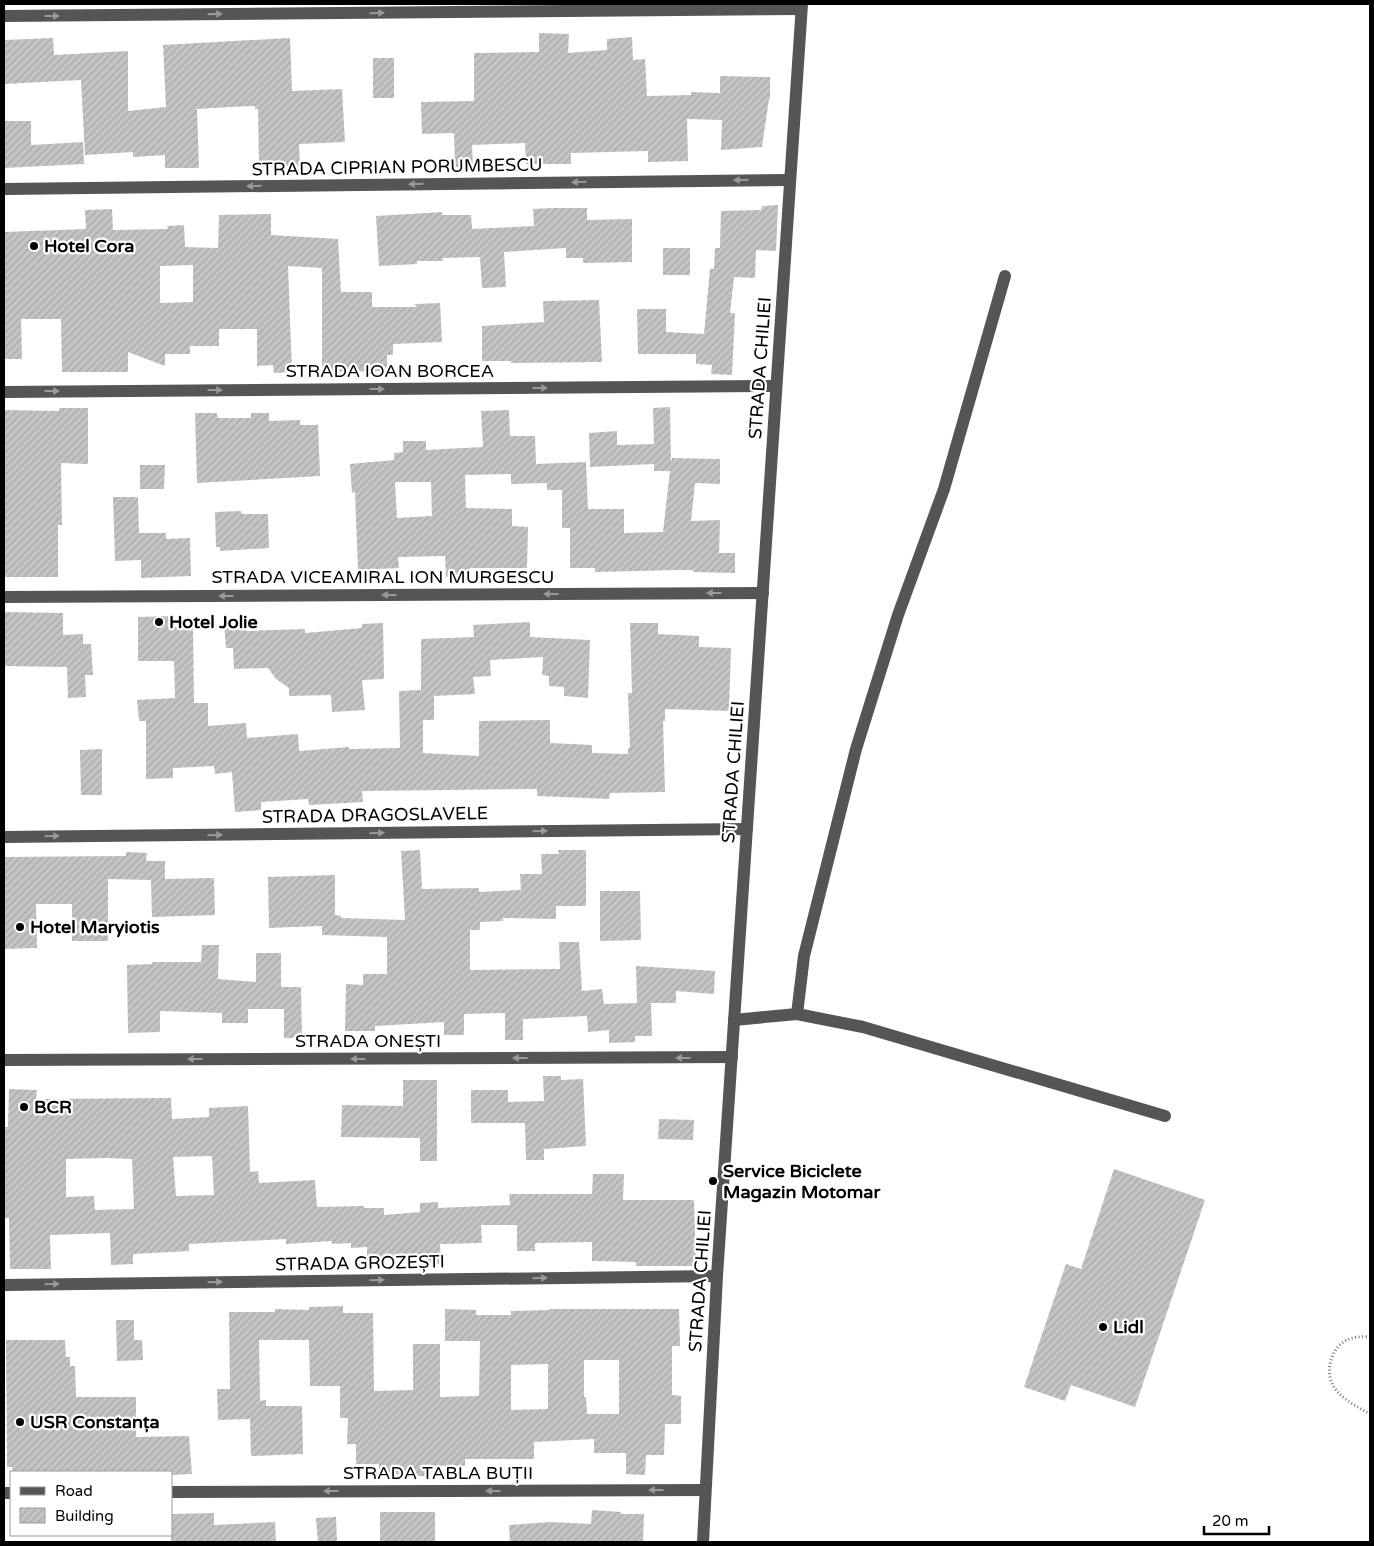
<svg xmlns="http://www.w3.org/2000/svg" width="1374" height="1546" font-family="'Varela Round',sans-serif">
  <defs>
    <pattern id="building-hatch" width="6" height="6" patternUnits="userSpaceOnUse" patternTransform="scale(1.25)"><rect width="6" height="6" fill="#c4c4c4"/><path d="M-1 1l2-2M0 6l6-6M5 7l2-2" fill="none" stroke="#a7a7a7"/></pattern>
  </defs>
  <rect width="100%" height="100%" fill="#fff"/>
  <g fill="url(#building-hatch)" fill-rule="evenodd">
    <polygon points="539,33 569,34 568,53 607,50 607,39 632,37 633,60 645,59 647,96 691,95 691,92 720,93 720,76 770,77 770,99 769,99 762,147 721,150 722,120 687,119 688,161 648,162 648,151 571,153 571,164 526,164 525,143 472,145 473,166 455,167 454,133 422,134 421,102 474,101 474,53 539,52"/>
    <polygon points="53,38 54,55 128,51 128,111 166,107 163,45 290,38 292,91 342,89 345,142 299,144 300,166 259,167 258,109 255,109 255,106 231,107 197,109 199,168 165,168 165,155 133,157 133,152 85,155 81,80 4,84 4,40"/>
    <rect x="373" y="58" width="21" height="40"/>
    <polygon points="4,121 31,121 31,145 83,142 84,164 4,168"/>
    <polygon points="778,205 776,251 756,250 755,278 734,277 730,313 735,313 732,375 711,374 712,365 696,364 696,354 638,354 637,309 666,309 666,332 704,334 710,269 714,269 715,248 720,248 721,211 761,210 762,206"/>
    <polygon points="553,208 587,208 587,220 632,219 632,262 583,263 583,258 566,258 566,248 504,252 506,287 482,288 480,257 443,258 443,261 417,261 417,264 379,266 376,216 442,212 442,215 471,215 472,229 534,226 533,209"/>
    <path d="M112 209 113 230 168 229 167 226 184 225 185 247 218 248 219 215 271 214V235L338 239 341 292H372V307H416L415 304 440 303 442 342 393 344V355H387V371L322 372V268L288 266 292 372 274 373 273 365 257 366V329H219V346H190V354H165V366L128 352V372H62L61 319H21L22 359H4V232L86 229 85 210ZM193 265V302L160 303V266Z"/>
    <rect x="663" y="248" width="27" height="27"/>
    <polygon points="599,300 602,362 511,363 511,361 482,361 482,326 544,322 543,301"/>
    <path d="M670 407 671 463 672 458 720 459V484L695 483 691 521 720 520 719 553H735V573L693 572V570H677L595 572V568H570V528H562V490H547V483L511 484V474L465 475 466 508 512 509V526L528 527 527 568H470V576L446 577 445 556 398 557 399 568 358 570 355 492 352 493 350 464 394 460V453L403 452V441H426V450L483 447 481 411 509 410 510 436H535L536 464 586 462 588 509H624V533L663 532 670 471H654V464L590 467 589 433 617 431V445L654 444 653 408ZM395 482H431L432 516 397 518Z"/>
    <polygon points="59,408 88,408 88,464 61,463 62,525 58,525 58,577 4,577 4,410 59,411"/>
    <polygon points="195,413 217,413 218,418 251,418 251,413 269,413 269,421 300,420 300,425 318,425 320,476 197,483"/>
    <polygon points="140,465 165,465 164,489 140,489"/>
    <polygon points="113,497 138,497 139,533 166,533 166,539 190,538 191,576 141,578 141,560 115,561"/>
    <polygon points="241,511 242,514 268,514 269,548 220,551 220,547 216,547 215,512"/>
    <polygon points="4,612 63,613 63,635 83,634 83,644 91,644 93,675 85,675 86,697 68,698 67,667 4,666"/>
    <polygon points="172,616 172,627 193,627 194,703 208,703 208,726 246,723 247,738 298,734 299,751 349,747 349,749 400,748 399,691 421,690 421,639 474,637 473,625 530,622 530,637 590,640 588,698 564,696 564,687 549,686 549,676 542,675 543,657 490,660 491,676 473,677 475,694 434,696 434,720 423,720 423,753 479,756 479,721 550,720 550,743 592,745 592,753 628,754 628,748 630,748 628,693 632,693 630,623 658,623 658,634 699,636 699,647 731,648 729,711 665,709 665,721 663,721 665,792 610,793 609,799 537,796 537,789 362,791 363,802 309,805 308,799 261,802 261,810 235,812 232,772 215,774 214,766 173,768 173,778 146,779 146,721 139,721 137,700 175,698 174,661 138,661 138,617"/>
    <polygon points="247,623 247,631 305,629 305,633 362,628 362,624 383,623 384,679 362,680 365,710 332,712 331,695 289,696 289,688 276,679 268,668 234,669 233,648 226,648 224,624"/>
    <polygon points="102,749 102,795 81,795 80,750"/>
    <polygon points="420,850 422,889 479,888 479,892 521,890 520,874 542,874 541,854 559,854 558,850 586,850 586,906 556,906 556,919 503,918 503,921 480,922 480,930 470,930 470,970 560,969 559,942 579,942 582,991 602,989 604,1004 637,1003 636,966 715,971 714,994 676,991 676,1003 651,1003 652,1036 635,1036 635,1042 609,1043 609,1030 588,1032 587,1016 523,1019 523,1040 505,1040 505,1013 464,1014 464,1035 444,1035 444,1022 375,1026 375,1031 345,1031 346,984 363,985 363,974 387,974 387,937 322,935 322,926 269,928 268,877 335,875 335,915 341,916 341,918 405,920 401,851"/>
    <polygon points="126,852 147,853 146,861 165,861 165,879 214,878 215,915 152,917 151,880 108,879 108,941 72,941 72,904 36,904 37,948 4,949 4,857 126,856"/>
    <polygon points="600,891 640,891 641,940 600,941"/>
    <polygon points="202,945 219,945 218,979 256,982 256,953 281,953 281,987 301,987 302,1038 284,1038 284,1009 248,1009 248,1023 222,1023 222,1013 160,1011 160,1032 128,1033 127,965 152,964 152,962 201,962"/>
    <polygon points="543,1076 561,1076 561,1080 583,1079 586,1146 544,1149 544,1160 526,1160 525,1123 471,1123 471,1090 508,1090 508,1102 544,1101"/>
    <polygon points="403,1080 437,1080 437,1161 420,1161 420,1138 341,1137 342,1105 403,1106"/>
    <path d="M9 1089 37 1090 36 1099 171 1098 172 1119 209 1117V1108L248 1106 250 1172 258 1171 259 1183 315 1180 317 1207 364 1206V1208H384V1215L420 1212V1203L438 1202V1208L510 1205 509 1194H592L593 1174H624L623 1200H694L696 1266H636V1262L592 1261V1242L535 1243V1251H517V1225H481L482 1243 440 1244 441 1264 423 1265 422 1255 385 1259V1263H367V1247L351 1248V1243L332 1244V1241L286 1244V1239L189 1244V1251L133 1254V1264L111 1265 110 1233 50 1235 51 1269H10L9 1218H4V1127H8ZM212 1156 214 1195 176 1196 173 1157ZM108 1158 132 1159 134 1209 95 1210 94 1196 66 1197V1159Z"/>
    <polygon points="659,1119 694,1120 693,1140 658,1139"/>
    <polygon points="1114,1169 1205,1200 1135,1407 1071,1385 1065,1401 1024,1387 1066,1264 1081,1269"/>
    <path d="M343 1306V1313H373L374 1391 413 1390V1344H440V1397L479 1396 480 1341H445V1309L476 1310V1315H511V1311L550 1310V1309H679L680 1346H672V1395L681 1396V1424H665L664 1455H646L645 1475 626 1474V1453H594V1439L534 1442V1459H465V1466H430V1476H414L413 1474 379 1475V1464H356V1444H347L348 1418H340V1386H310L309 1340H259L260 1401 266 1400V1406H302L303 1454 251 1456 250 1419 218 1420 217 1389H230L229 1312H275V1309L309 1310V1307ZM584 1360H619V1414H587L586 1397H584ZM548 1364V1409L511 1410V1365Z"/>
    <polygon points="116,1320 134,1320 134,1340 142,1340 143,1360 117,1361"/>
    <polygon points="6,1340 65,1340 66,1357 70,1357 70,1366 75,1366 76,1397 136,1397 136,1437 189,1436 192,1474 171,1475 171,1472 12,1472 12,1467 7,1467"/>
    <polygon points="592,1510 621,1512 621,1514 644,1514 643,1542 510,1542 509,1525 551,1522 591,1524"/>
    <rect x="380" y="1512" width="55" height="30"/>
    <polygon points="214,1513 214,1525 275,1522 276,1542 171,1542 171,1514"/>
    <polygon points="336,1517 337,1542 318,1542 316,1518"/>
  </g>
  <g fill="none" stroke-linecap="round" stroke-linejoin="round">
    <path stroke="#777" stroke-width="3" stroke-dasharray="1 2.5" stroke-linecap="butt" d="M1370 1337C1364 1336 1353 1337 1347 1340 1333 1346 1326 1367 1331 1381 1338 1398 1356 1406 1370 1414"/>
    <g stroke="#555" stroke-width="12">
      <polyline points="4,16 801,9"/>
      <polyline points="4,189 790,180"/>
      <polyline points="4,392 776,386"/>
      <polyline points="4,597 763,593"/>
      <polyline points="4,837 747,829"/>
      <polyline points="797,1014 804,956 856,749 898,615 944,489 1005,276"/>
      <polyline points="734,1020 797,1014 863,1027 1165,1116"/>
      <polyline points="4,1060 732,1057"/>
      <polyline points="4,1285 717,1276"/>
      <polyline points="171,1492 705,1490"/>
      <polyline points="4,1493 11,1493"/>
      <polyline points="703,1542 717,1276 802,4"/>
    </g>
  </g>
  <defs><path id="oneway-solid" d="M-6-.8H1V-3.2L6.5 0L1 3.2V.8H-6Z" transform="scale(1.25)"/></defs>
  <g fill="#999">
    <use href="#oneway-solid" transform="translate(377 13) rotate(-1)"/>
    <use href="#oneway-solid" transform="translate(215 14) rotate(-1)"/>
    <use href="#oneway-solid" transform="translate(52 16)"/>
    <use href="#oneway-solid" transform="translate(741 180) rotate(179)"/>
    <use href="#oneway-solid" transform="translate(579 182) rotate(179)"/>
    <use href="#oneway-solid" transform="translate(416 184) rotate(179)"/>
    <use href="#oneway-solid" transform="translate(254 186) rotate(179)"/>
    <use href="#oneway-solid" transform="translate(540 388)"/>
    <use href="#oneway-solid" transform="translate(377 389)"/>
    <use href="#oneway-solid" transform="translate(215 390)"/>
    <use href="#oneway-solid" transform="translate(52 391)"/>
    <use href="#oneway-solid" transform="translate(714 593) rotate(180)"/>
    <use href="#oneway-solid" transform="translate(551 594) rotate(180)"/>
    <use href="#oneway-solid" transform="translate(389 595) rotate(180)"/>
    <use href="#oneway-solid" transform="translate(226 596) rotate(180)"/>
    <use href="#oneway-solid" transform="translate(540 831) rotate(-1)"/>
    <use href="#oneway-solid" transform="translate(377 833) rotate(-1)"/>
    <use href="#oneway-solid" transform="translate(215 835) rotate(-1)"/>
    <use href="#oneway-solid" transform="translate(52 836) rotate(-1)"/>
    <use href="#oneway-solid" transform="translate(520 1058) rotate(180)"/>
    <use href="#oneway-solid" transform="translate(683 1058) rotate(180)"/>
    <use href="#oneway-solid" transform="translate(195 1059) rotate(180)"/>
    <use href="#oneway-solid" transform="translate(358 1059) rotate(180)"/>
    <use href="#oneway-solid" transform="translate(540 1278) rotate(-1)"/>
    <use href="#oneway-solid" transform="translate(377 1280) rotate(-1)"/>
    <use href="#oneway-solid" transform="translate(215 1282) rotate(-1)"/>
    <use href="#oneway-solid" transform="translate(52 1284) rotate(-1)"/>
    <use href="#oneway-solid" transform="translate(656 1490) rotate(180)"/>
    <use href="#oneway-solid" transform="translate(331 1491) rotate(180)"/>
    <use href="#oneway-solid" transform="translate(493 1491) rotate(180)"/>
  </g>
  <g fill="#000" stroke="#fff" stroke-width="2">
    <circle cx="34" cy="246" r="5"/>
    <circle cx="159" cy="622" r="5"/>
    <circle cx="20" cy="927" r="5"/>
    <circle cx="24" cy="1107" r="5"/>
    <circle cx="713" cy="1181" r="5"/>
    <circle cx="1103" cy="1327" r="5"/>
    <circle cx="20" cy="1422" r="5"/>
  </g>
  <g text-anchor="middle" stroke-width="4.5" stroke-linejoin="round" paint-order="stroke">
    <g font-size="18" fill="#000" stroke="#fff">
      <text transform="translate(397 167) rotate(-1)" y="6">STRADA CIPRIAN PORUMBESCU</text>
      <text transform="translate(760 368) rotate(-86)" y="6">STRADA CHILIEI</text>
      <text x="390" y="377">STRADA IOAN BORCEA</text>
      <text x="383" y="583">STRADA VICEAMIRAL ION MURGESCU</text>
      <text transform="translate(733 772) rotate(-86)" y="6">STRADA CHILIEI</text>
      <text transform="translate(375 815) rotate(-1)" y="6">STRADA DRAGOSLAVELE</text>
      <text x="368" y="1047">STRADA ONEȘTI</text>
      <text transform="translate(360 1263) rotate(-1)" y="6">STRADA GROZEȘTI</text>
      <text transform="translate(700 1281) rotate(-86)" y="6">STRADA CHILIEI</text>
      <text x="438" y="1479">STRADA TABLA BUȚII</text>
    </g>
    <g font-size="18" font-weight="bold" fill="#000" stroke="#fff" text-anchor="start">
      <text x="44" y="252">Hotel Cora</text>
      <text x="169" y="628">Hotel Jolie</text>
      <text x="30" y="933">Hotel Maryiotis</text>
      <text x="34" y="1113">BCR</text>
      <text x="723" y="1177">Service Biciclete<tspan x="723" dy="21">Magazin Motomar</tspan></text>
      <text x="1113" y="1333">Lidl</text>
      <text x="30" y="1428">USR Constanța</text>
    </g>
  </g>
  <rect width="1374" height="1546" fill="none" stroke="#000000" stroke-width="10"/>
  <rect x="10" y="1471" width="162" height="65" fill="#ffffff" stroke="#999999"/>
  <rect x="20" y="1487" width="25" height="8" fill="#555555" stroke="#999999"/>
  <text x="55" y="1496" font-size="15" fill="#000000">Road</text>
  <rect x="20" y="1508" width="25" height="15" fill="url(#building-hatch)" stroke="#999999"/>
  <text x="55" y="1521" font-size="15" fill="#000000">Building</text>
  <path d="M1204 1526v8h65v-8" fill="none" stroke="#000000" stroke-width="2.5"/>
  <text x="1212" y="1526" font-size="15" fill="#000000" stroke="#ffffff" stroke-width="4" paint-order="stroke">20 m</text>
</svg>
